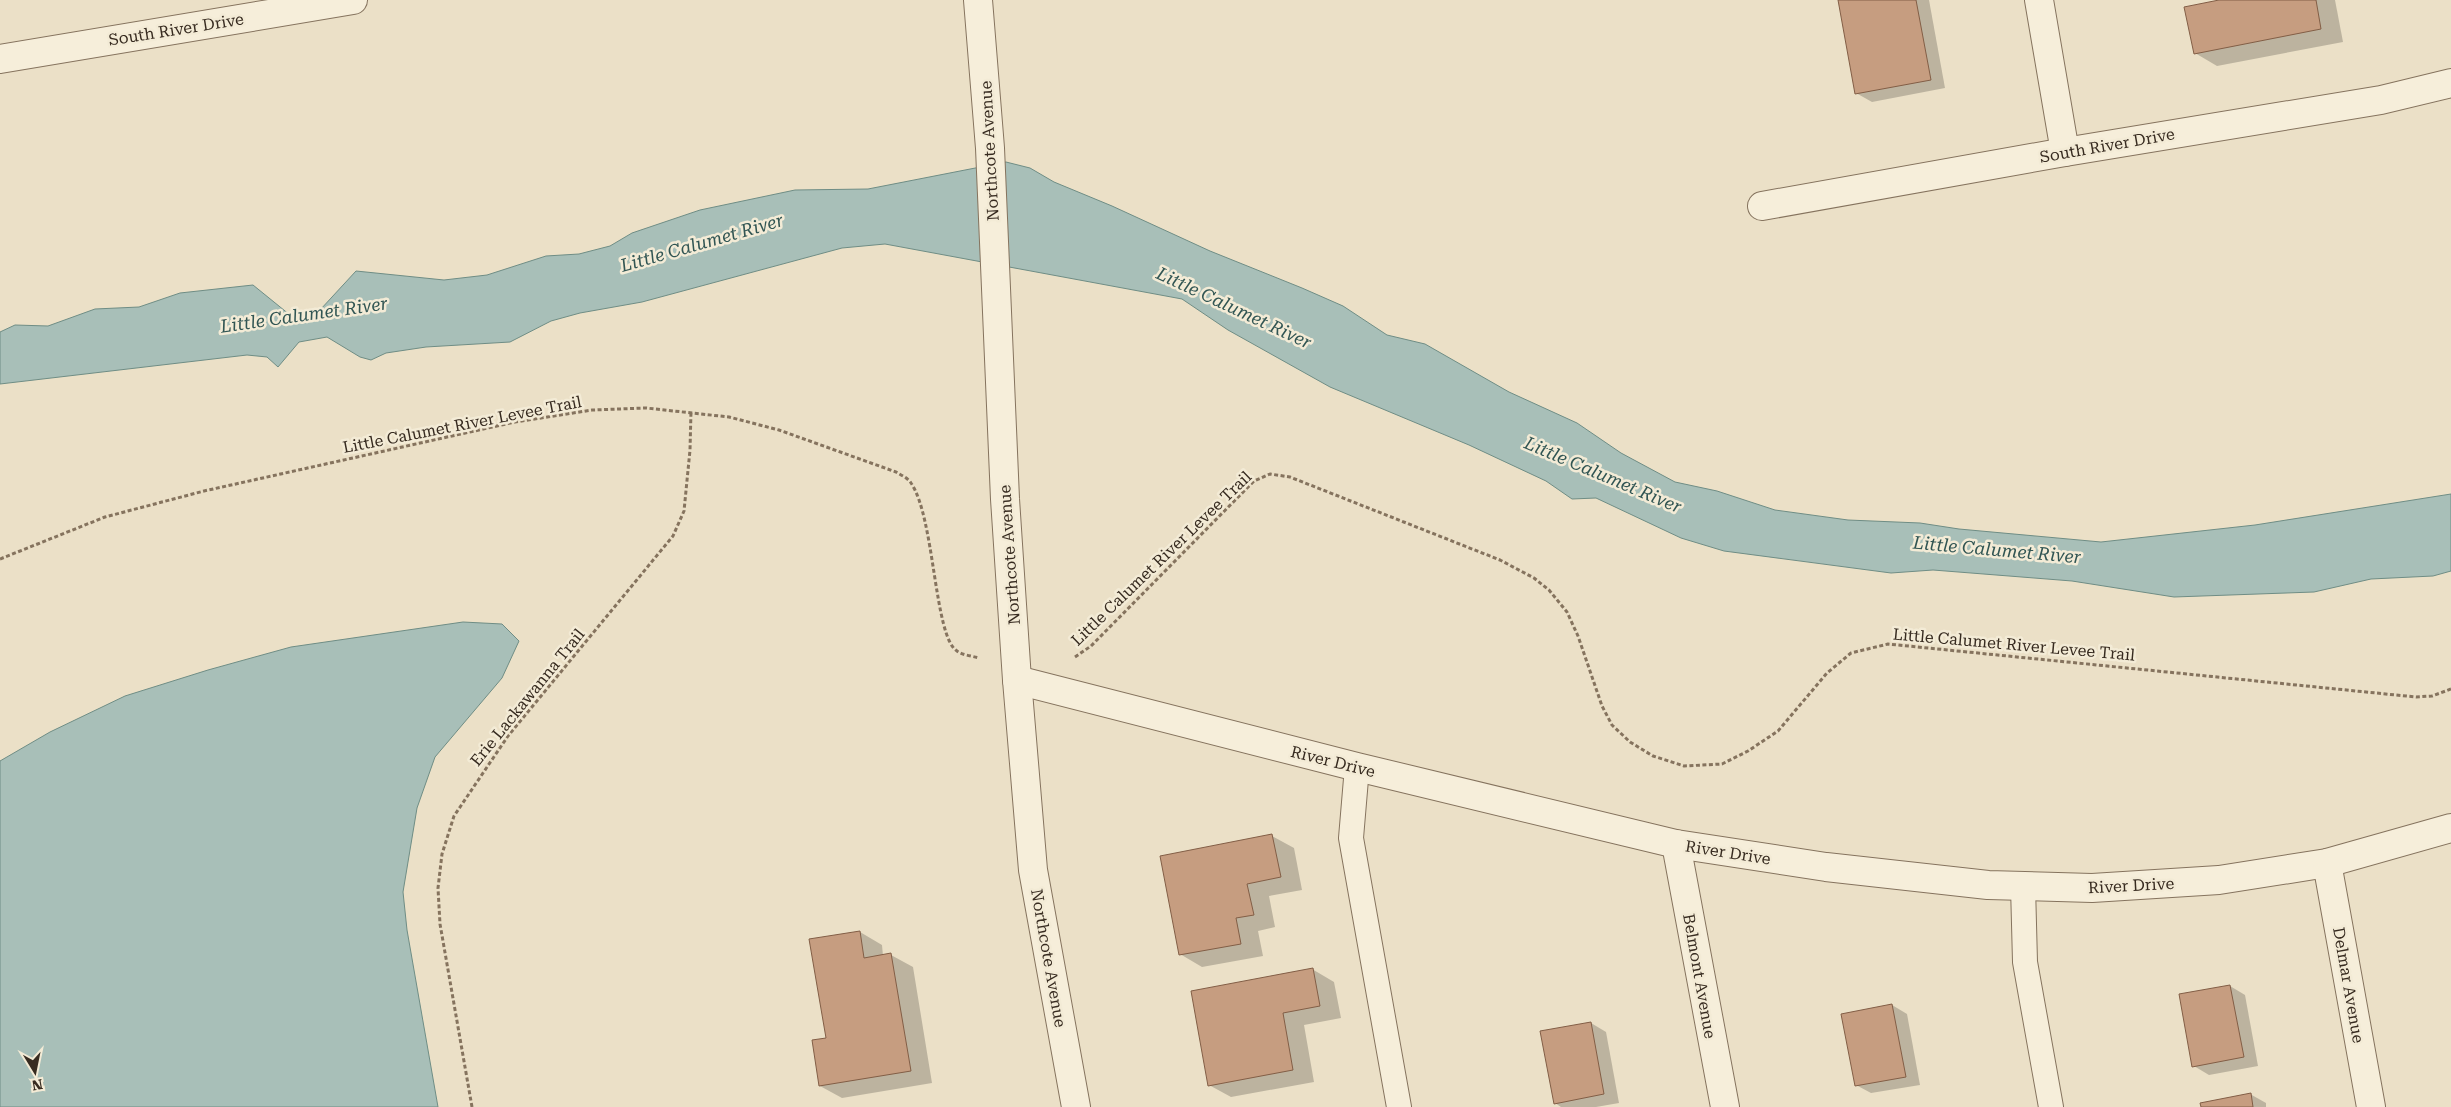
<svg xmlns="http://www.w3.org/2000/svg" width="2451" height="1107" font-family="'Roboto Serif',serif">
  <rect width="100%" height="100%" fill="#ebe0c7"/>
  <g fill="#a8bfb8" stroke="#6f8d85">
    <polygon points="1006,162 1030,168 1054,182 1112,206 1210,251 1302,288 1343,306 1387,335 1425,344 1509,392 1577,423 1621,453 1675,482 1717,491 1775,510 1848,520 1920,523 1959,529 2101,542 2255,525 2451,494 2451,571 2433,576 2371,579 2314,592 2174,597 2072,581 1933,570 1891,573 1724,551 1681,538 1596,498 1572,499 1546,481 1469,445 1330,387 1228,330 1182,299 885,244 842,248 642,302 580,313 551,321 510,342 426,347 386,353 371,360 360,357 327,337 299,342 278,367 267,357 247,355 0,384 0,332 15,325 48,326 95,309 139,307 180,293 253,285 290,315 320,310 356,271 444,280 487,275 546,256 579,254 610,246 632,233 700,210 795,190 868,189"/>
    <polygon points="463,622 502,624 519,641 502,678 435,757 417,808 403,892 407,930 438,1107 0,1107 0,761 50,732 125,696 208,670 291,647"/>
  </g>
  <g fill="#0003">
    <polygon points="1839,0 1929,0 1945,88 1872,102 1856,93"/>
    <polygon points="2226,0 2335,0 2343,42 2217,66 2195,53"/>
    <polygon points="1272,836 1294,848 1302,890 1269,896 1275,927 1258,931 1263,956 1202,967 1180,954"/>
    <polygon points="860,932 882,945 883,956 891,955 913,967 932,1083 842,1098 820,1086 828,1039"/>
    <polygon points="1312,969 1334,982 1341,1018 1304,1025 1314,1082 1231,1097 1209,1085"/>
    <polygon points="2230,986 2245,995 2258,1066 2209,1075 2194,1066"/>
    <polygon points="1892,1005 1907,1014 1920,1085 1871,1093 1856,1085"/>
    <polygon points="1591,1023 1606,1032 1619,1103 1596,1107 1561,1107 1555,1103"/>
    <polygon points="2250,1094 2266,1103 2266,1107 2202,1107"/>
  </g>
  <g fill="#c69d80" stroke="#825e46">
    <polygon points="1838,0 1916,0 1931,80 1855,94"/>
    <polygon points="2219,0 2316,0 2321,29 2194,54 2184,7"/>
    <polygon points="1272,834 1281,877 1247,884 1254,915 1236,918 1241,944 1179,955 1160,856"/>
    <polygon points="860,931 864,958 891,953 911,1071 819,1086 812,1040 826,1038 809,939"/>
    <polygon points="1313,968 1320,1006 1283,1013 1293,1070 1208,1086 1191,991"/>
    <polygon points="2230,985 2244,1057 2192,1067 2179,994"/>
    <polygon points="1892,1004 1906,1077 1855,1086 1841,1014"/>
    <polygon points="1591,1022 1604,1094 1554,1104 1540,1031"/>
    <polygon points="2251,1093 2253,1107 2201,1107 2200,1103"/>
  </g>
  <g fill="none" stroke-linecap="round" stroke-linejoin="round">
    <defs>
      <g id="lane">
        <polyline points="1357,767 1351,838 1399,1107"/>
        <polyline points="2023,886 2025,962 2051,1107"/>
      </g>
      <g id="street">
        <polyline points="978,0 990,148 1005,499 1017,680 1033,870 1076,1107"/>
        <polyline points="2039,0 2065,152"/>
        <polyline points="0,59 353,0"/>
        <polyline points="1762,206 2065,152 2381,100 2451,83"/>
        <polyline points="1017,680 1357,767 1676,844 1826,867 1988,885 2092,888 2219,880 2327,863 2451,828"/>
        <polyline points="1676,844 1725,1107"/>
        <polyline points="2327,863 2371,1107"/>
      </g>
    </defs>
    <use href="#lane" stroke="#85735e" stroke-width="26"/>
    <use href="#street" stroke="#85735e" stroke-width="30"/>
    <g stroke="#85735e" stroke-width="3" stroke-dasharray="4 2.5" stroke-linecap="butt">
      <path d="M0 559 105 517 204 491 515 422 592 410 646 408 729 417 779 430 896 472C901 475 908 478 911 483 935 518 934 637 957 651 962 655 972 656 979 658"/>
      <polyline points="1075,657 1091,646 1254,481 1270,474 1290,477 1500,560 1534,578 1549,590 1567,612 1578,636 1602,706 1612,725 1630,742 1653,756 1684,766 1722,764 1748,751 1778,731 1827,673 1851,653 1888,644 2416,697 2432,696 2451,689"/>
      <polyline points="472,1107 440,924 438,888 442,854 454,816 508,736 673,536 684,511 690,450 691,411"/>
    </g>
    <use href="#lane" stroke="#f6eeda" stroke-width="24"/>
    <use href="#street" stroke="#f6eeda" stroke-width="28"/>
  </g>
  <g text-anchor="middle" stroke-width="5" stroke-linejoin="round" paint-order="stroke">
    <g font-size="16" fill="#372b20" stroke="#f3ebd6">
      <text transform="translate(176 29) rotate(-9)" y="6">South River Drive</text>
      <text transform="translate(2107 145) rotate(-10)" y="6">South River Drive</text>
      <text transform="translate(989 151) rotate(-93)" y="6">Northcote Avenue</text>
      <text transform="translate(462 424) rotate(-11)" y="6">Little Calumet River Levee Trail</text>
      <text transform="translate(1009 555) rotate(-94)" y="6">Northcote Avenue</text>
      <text transform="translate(1161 558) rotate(-44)" y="6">Little Calumet River Levee Trail</text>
      <text transform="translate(2014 644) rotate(5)" y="6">Little Calumet River Levee Trail</text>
      <text transform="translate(527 697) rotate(-51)" y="6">Erie Lackawanna Trail</text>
      <text transform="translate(1333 761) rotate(14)" y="6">River Drive</text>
      <text transform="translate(1728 852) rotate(9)" y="6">River Drive</text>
      <text transform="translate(2131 885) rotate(-3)" y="6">River Drive</text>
      <text transform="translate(1049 958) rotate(80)" y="6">Northcote Avenue</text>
      <text transform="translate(1700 976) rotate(80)" y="6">Belmont Avenue</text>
      <text transform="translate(2349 985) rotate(80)" y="6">Delmar Avenue</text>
    </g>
    <g font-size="18" font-style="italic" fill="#315553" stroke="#f3ebd6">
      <text transform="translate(702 243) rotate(-16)" y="6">Little Calumet River</text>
      <text transform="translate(1234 308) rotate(25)" y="6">Little Calumet River</text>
      <text transform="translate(304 315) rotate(-8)" y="6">Little Calumet River</text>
      <text transform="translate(1603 475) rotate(23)" y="6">Little Calumet River</text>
      <text transform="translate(1997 550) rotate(5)" y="6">Little Calumet River</text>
    </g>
  </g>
  <g transform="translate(35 1072) rotate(170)" stroke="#f3ebd6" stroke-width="4" paint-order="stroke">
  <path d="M0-4L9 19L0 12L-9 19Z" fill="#372b20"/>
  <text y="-8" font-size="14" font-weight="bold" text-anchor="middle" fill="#372b20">N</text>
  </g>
</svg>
